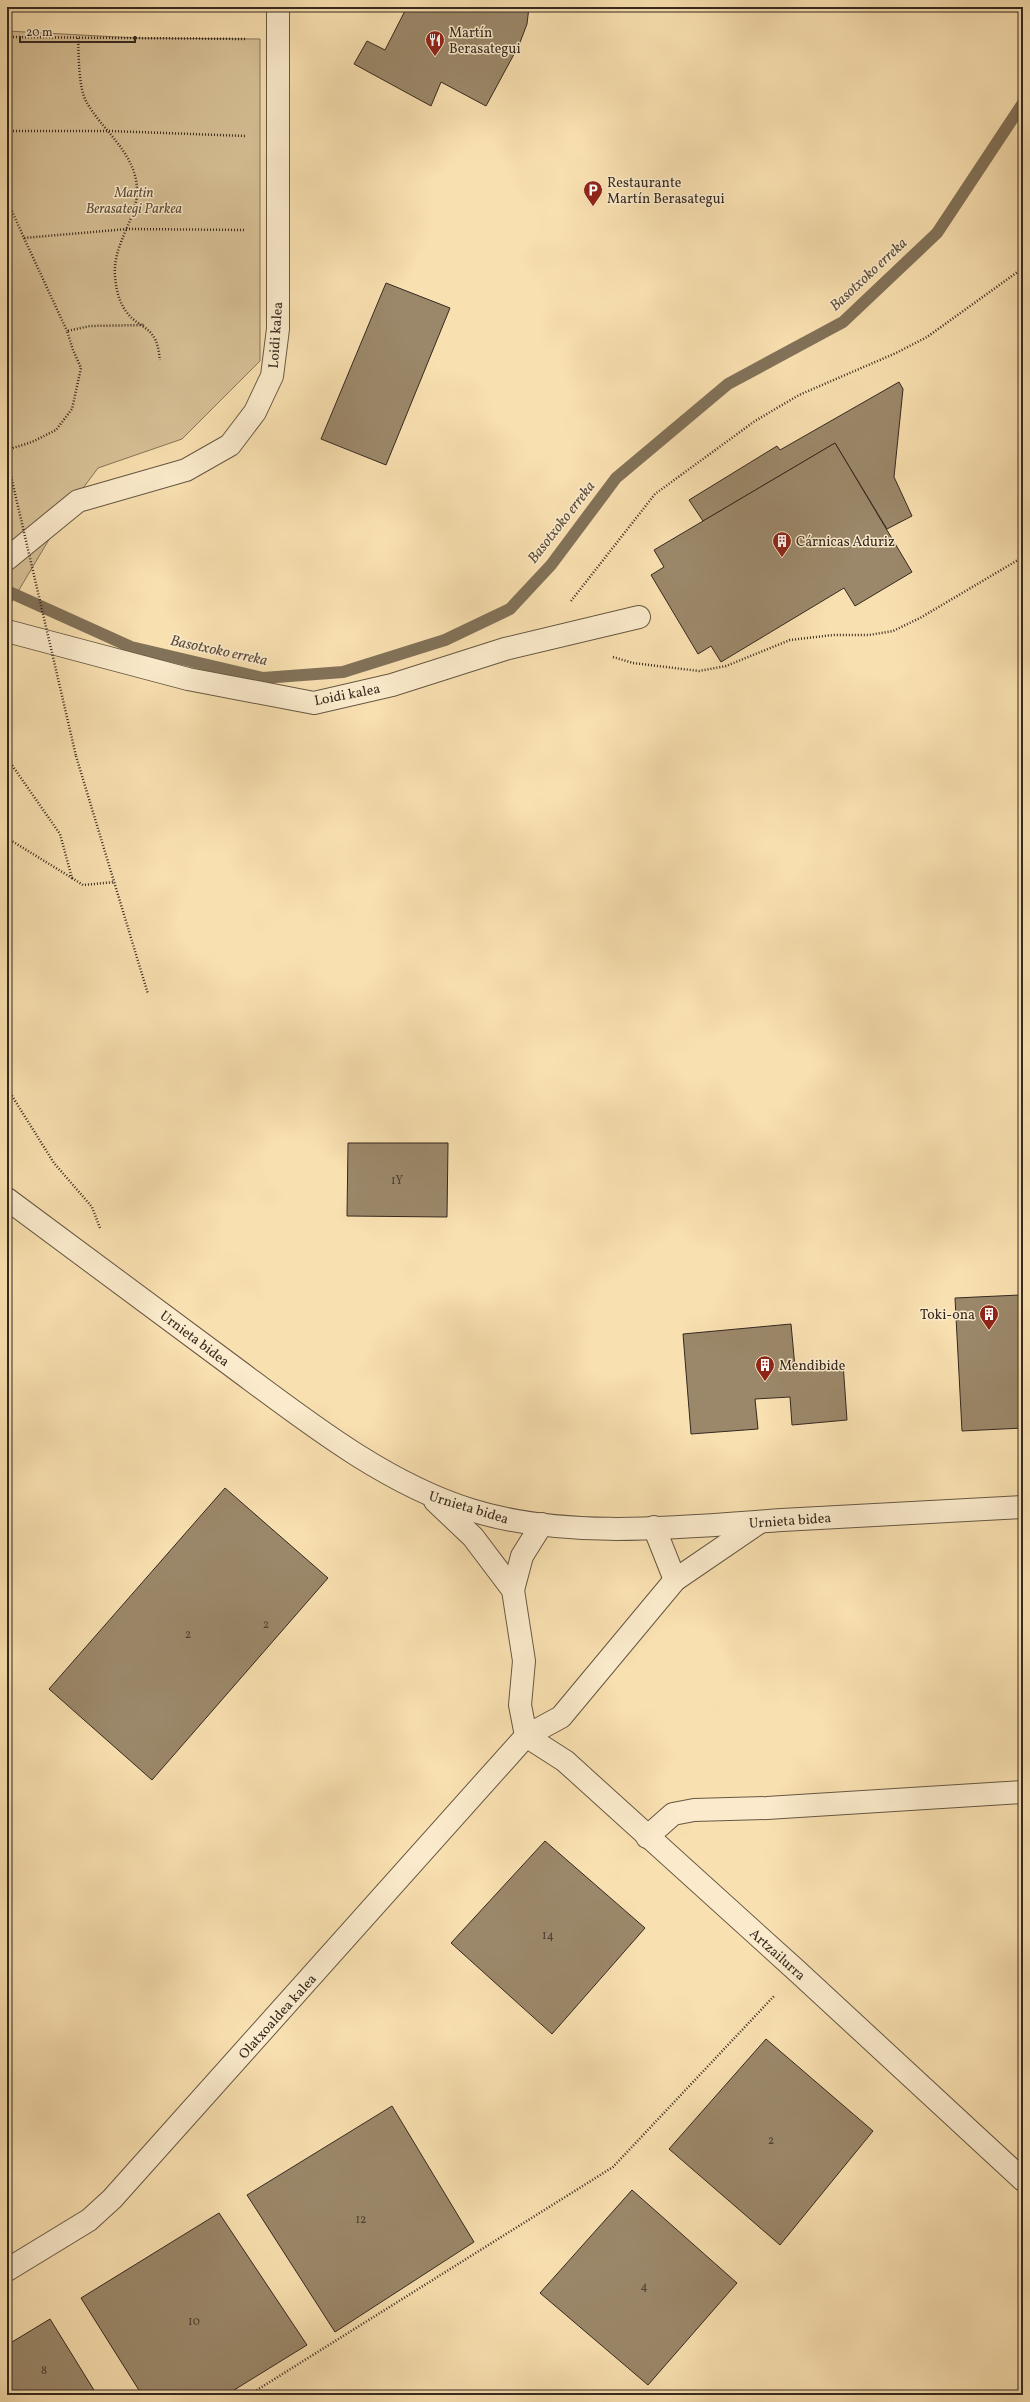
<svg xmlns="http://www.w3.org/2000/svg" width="1030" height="2402" font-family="Vollkorn,serif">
  <rect width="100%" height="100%" fill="#f9e0b0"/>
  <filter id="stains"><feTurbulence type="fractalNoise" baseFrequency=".005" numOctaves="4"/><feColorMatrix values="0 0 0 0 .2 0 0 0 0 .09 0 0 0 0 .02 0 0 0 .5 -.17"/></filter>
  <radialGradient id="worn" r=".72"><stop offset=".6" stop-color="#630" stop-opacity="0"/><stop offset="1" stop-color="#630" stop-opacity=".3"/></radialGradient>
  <polygon fill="#d8c197" stroke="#86755b" points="7,31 137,38 260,39 260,361 182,439 98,468 66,511 7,610"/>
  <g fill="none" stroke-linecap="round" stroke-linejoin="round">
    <polyline stroke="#827259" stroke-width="12" points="7,591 131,647 263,678 343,672 445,640 510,609 551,565 616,478 728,384 843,322 937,233 1023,103"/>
  </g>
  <g fill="#9b886a" stroke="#35291f">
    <polygon points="407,7 529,7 527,24 519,45 486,106 441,82 431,106 354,64 367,41 385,50"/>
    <polygon points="386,283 450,308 386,465 321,439"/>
    <polygon points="899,382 903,389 894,477 912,516 887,529 835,443 703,521 689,500 777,446 780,450"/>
    <polygon points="835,443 912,572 855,606 844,588 721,662 711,646 698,654 651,575 664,567 654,550"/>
    <polygon points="348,1143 448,1143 447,1217 347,1216"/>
    <polygon points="1020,1295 1023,1428 962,1431 955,1298"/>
    <polygon points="791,1324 795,1367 843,1363 847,1420 792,1425 790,1397 755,1399 758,1429 691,1434 683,1334"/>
    <polygon points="225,1488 328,1578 152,1780 49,1689"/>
    <polygon points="545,1841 645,1928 552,2034 451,1943"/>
    <polygon points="766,2039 873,2131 780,2245 669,2149"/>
    <polygon points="392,2106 474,2242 335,2332 247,2195"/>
    <polygon points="632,2190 737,2283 648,2385 540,2293"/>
    <polygon points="219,2213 307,2345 226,2395 142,2395 81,2298"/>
    <polygon points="50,2319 97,2395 7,2395 7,2345"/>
  </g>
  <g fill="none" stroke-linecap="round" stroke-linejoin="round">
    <defs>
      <g id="minor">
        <polyline points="7,559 78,501 186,470 230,445 255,412 272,376 278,329 278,7"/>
        <polyline points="7,631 188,679 314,703 392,685 505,649 639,617"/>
        <path d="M7 1199C80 1254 154 1308 228 1363 301 1417 383 1483 471 1510 566 1540 684 1527 782 1520 863 1515 943 1511 1023 1507"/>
        <polyline points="435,1501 473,1537 513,1590 524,1661 520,1705 526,1736"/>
        <polyline points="654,1527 675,1580"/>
        <polyline points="513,1590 522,1556 542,1524"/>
        <polyline points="526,1736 565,1761 797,1971 1023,2180"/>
        <polyline points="647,1837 673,1814 694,1810 767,1808 1023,1792"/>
        <polyline points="7,2270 89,2220 112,2199 526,1736 561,1717 675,1580 760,1522"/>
      </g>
    </defs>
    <use href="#minor" stroke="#665743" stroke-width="24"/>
    <g stroke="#35291f" stroke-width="2.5" stroke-dasharray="1 2" stroke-linecap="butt">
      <polyline points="7,37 246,39"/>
      <path d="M78 38C79 56 78 88 87 103 102 129 130 149 136 180 143 214 112 241 115 276 116 289 119 304 129 315 136 324 149 327 155 339 158 345 159 353 160 360"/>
      <polyline points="7,131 110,131 246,136"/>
      <polyline points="7,200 24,238 127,229 246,230"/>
      <polyline points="24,238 67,331"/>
      <polyline points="7,455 13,448 32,442 56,430 72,409 81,368 73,350 67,331 90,326 144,325"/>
      <polyline points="571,601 655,494 755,421 799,395 896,353 927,337 1023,268"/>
      <polyline points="613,657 633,663 699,671 726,666 790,640 833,635 869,635 893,631 920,618 1023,557"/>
      <polyline points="76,756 148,994"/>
      <polyline points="7,758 60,834 72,878 7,838"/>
      <polyline points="72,878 83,885 115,882"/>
      <polyline points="7,1088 54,1163 92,1207 100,1228"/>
      <polyline points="249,2395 613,2167 775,1995"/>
    </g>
    <use href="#minor" stroke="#fbebcc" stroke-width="22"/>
    <polyline stroke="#35291f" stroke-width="2.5" stroke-dasharray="1 2" stroke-linecap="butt" points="7,459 76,756"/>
  </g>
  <defs>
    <symbol id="restaurant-pin" viewBox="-11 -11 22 30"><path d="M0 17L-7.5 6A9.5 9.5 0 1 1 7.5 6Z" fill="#8f2418" stroke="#fbebcc"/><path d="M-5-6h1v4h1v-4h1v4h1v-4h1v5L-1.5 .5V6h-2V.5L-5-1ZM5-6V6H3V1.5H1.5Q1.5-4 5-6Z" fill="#fff"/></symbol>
    <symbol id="parking-pin" viewBox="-11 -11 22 30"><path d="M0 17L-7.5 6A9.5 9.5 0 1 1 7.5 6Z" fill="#8f2418" stroke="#fbebcc"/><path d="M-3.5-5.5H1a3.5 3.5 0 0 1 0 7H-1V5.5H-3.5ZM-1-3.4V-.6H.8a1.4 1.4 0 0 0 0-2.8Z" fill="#fff"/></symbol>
    <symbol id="building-pin" viewBox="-11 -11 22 30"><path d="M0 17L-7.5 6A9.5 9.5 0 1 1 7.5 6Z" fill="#8f2418" stroke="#fbebcc"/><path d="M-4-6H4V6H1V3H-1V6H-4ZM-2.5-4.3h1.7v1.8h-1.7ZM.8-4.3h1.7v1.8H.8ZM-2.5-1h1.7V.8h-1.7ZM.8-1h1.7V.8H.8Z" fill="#fff"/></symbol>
  </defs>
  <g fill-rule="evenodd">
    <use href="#restaurant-pin" x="424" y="29" width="22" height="30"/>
    <use href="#parking-pin" x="582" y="179" width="22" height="30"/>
    <use href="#building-pin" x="771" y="530" width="22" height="30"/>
    <use href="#building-pin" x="978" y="1303" width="22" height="30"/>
    <use href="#building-pin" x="754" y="1354" width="22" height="30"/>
  </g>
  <g text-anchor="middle" stroke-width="3" stroke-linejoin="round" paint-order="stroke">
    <g font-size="12" fill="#4e4132">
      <text x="397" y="1184">1Y</text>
      <text x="266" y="1628">2</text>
      <text x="188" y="1638">2</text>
      <text x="548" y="1939">14</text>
      <text x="771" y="2144">2</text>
      <text x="361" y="2223">12</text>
      <text x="644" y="2290">4</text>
      <text x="194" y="2325">10</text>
      <text x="44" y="2374">8</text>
    </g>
    <g font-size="14" fill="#35291f" stroke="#fbebcc" text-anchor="start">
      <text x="449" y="37">Martín<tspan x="449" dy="16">Berasategui</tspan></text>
      <text x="607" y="187">Restaurante<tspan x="607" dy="16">Martín Berasategui</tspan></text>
      <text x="796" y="546">Cárnicas Aduriz</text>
      <text x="975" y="1319" text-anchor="end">Toki-ona</text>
      <text x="779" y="1370">Mendibide</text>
    </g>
    <g font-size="14" font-style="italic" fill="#5e4f3d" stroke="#fbebcc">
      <text x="134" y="197">Martin<tspan x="134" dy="16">Berasategi Parkea</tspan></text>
    </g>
    <g font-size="14" fill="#35291f" stroke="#fbebcc">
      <text transform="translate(275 335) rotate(-86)" y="5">Loidi kalea</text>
      <text transform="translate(347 694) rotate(-11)" y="5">Loidi kalea</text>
      <text transform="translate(195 1338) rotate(37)" y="5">Urnieta bidea</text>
      <text transform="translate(469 1507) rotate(17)" y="5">Urnieta bidea</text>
      <text transform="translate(790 1520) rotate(-4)" y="5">Urnieta bidea</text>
      <text transform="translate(778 1954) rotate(42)" y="5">Artzailurra</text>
      <text transform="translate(277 2016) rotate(-48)" y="5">Olatxoaldea kalea</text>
    </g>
    <g font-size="15" font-style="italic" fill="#5c4d3c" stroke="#fbebcc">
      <text transform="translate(868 274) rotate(-43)" y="5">Basotxoko erreka</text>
      <text transform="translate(561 522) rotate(-52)" y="5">Basotxoko erreka</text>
      <text transform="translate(219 650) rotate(12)" y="5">Basotxoko erreka</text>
    </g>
  </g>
  <rect width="1030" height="2402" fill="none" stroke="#f9e0b0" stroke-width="24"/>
  <rect x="8" y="8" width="1014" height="2386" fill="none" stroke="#35291f" stroke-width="2"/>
  <rect x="12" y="12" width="1006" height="2378" fill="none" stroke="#35291f"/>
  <path d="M20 36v6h115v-6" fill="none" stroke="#35291f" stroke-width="2"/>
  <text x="26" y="36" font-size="12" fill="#35291f" stroke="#fbebcc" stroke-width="3" paint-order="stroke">20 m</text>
  <rect width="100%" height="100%" filter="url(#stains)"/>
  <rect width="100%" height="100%" fill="url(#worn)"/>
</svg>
